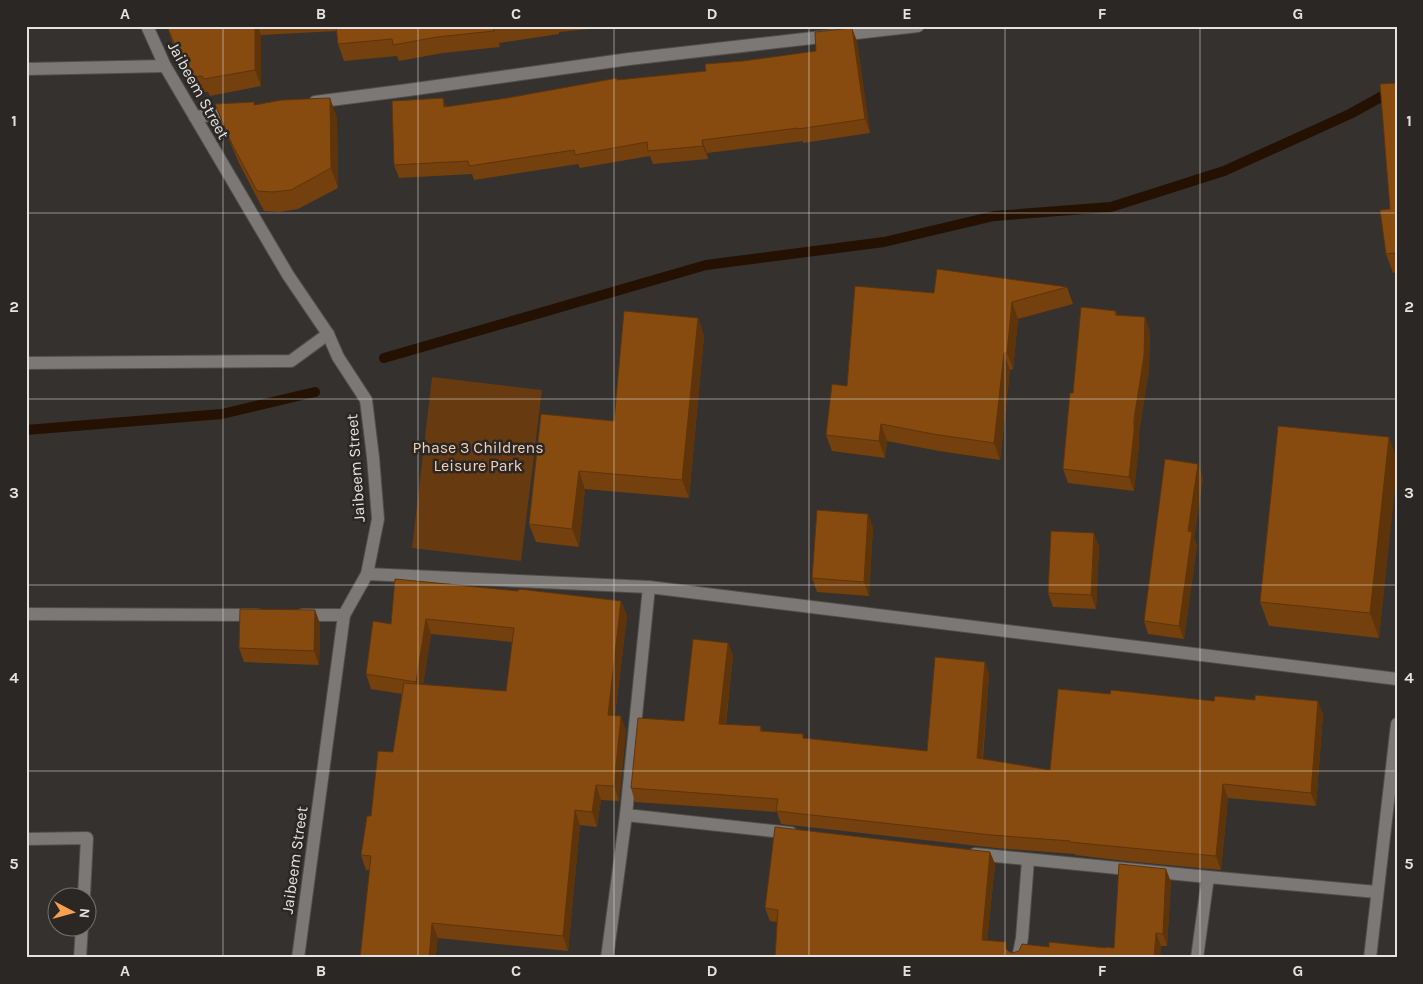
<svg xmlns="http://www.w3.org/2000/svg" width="1423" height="984" font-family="Karla,sans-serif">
  <rect width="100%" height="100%" fill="#34312e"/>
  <polygon fill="#673a10" points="432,377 542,390 521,561 412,548"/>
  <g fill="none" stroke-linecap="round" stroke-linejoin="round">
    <g stroke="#241102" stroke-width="10">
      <polyline points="384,358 706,265 884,242 994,216 1111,207 1224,171 1350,114 1397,88"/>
      <polyline points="26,430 222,414 315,392"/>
    </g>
    <defs>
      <g id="minor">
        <polyline points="147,26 165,66 288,275 328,334 338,357 366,400 373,457 378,519 367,574 344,615 298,958"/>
        <polyline points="26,69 165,66"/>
        <polyline points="315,102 408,90 629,59 918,26"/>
        <polyline points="195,117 234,112"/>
        <polyline points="26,363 291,361 328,334"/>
        <polyline points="367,574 649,587 1397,679"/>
        <polyline points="649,587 626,815 791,833"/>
        <polyline points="26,614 257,615"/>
        <polyline points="302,615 344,615"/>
        <polyline points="26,839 87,838 84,896"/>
        <polyline points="975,854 1208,877 1197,958"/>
        <polyline points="1208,877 1377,892"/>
        <polyline points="80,958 82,926"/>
        <polyline points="607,958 626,815"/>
        <polyline points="1018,958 1022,938 1028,860"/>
        <polyline points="1370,958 1397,724"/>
      </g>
    </defs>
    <use href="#minor" stroke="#504e4b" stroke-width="14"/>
    <use href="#minor" stroke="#7b7875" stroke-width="12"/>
  </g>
  <g fill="#74400d" fill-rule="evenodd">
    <polygon points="167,26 610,26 610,27 559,32 559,34 499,43 500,47 443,53 399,61 397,56 344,61 338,44 337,31 261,35 261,86 210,96 208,92 194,93 172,41"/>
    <polygon points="817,26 844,26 819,29"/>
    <polygon points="857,41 870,133 803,143 803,141 707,153 708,159 653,164 650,156 580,168 578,164 474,180 472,174 399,178 394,165 443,98 446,107 507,98 618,80 706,71 743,61 816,51"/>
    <polygon points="1397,83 1397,272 1393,273 1386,254 1390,209"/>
    <polygon points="254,102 255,105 337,117 338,188 298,209 279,212 264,211 239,163 222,123 215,104"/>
    <polygon points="1067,287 1073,304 1018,319 1013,369 1010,370 1000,460 939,451 887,441 885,458 832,451 826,435 847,386 934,293"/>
    <polygon points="1116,311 1117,315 1150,330 1149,370 1139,432 1139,445 1134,491 1068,483 1063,469 1073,393"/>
    <polygon points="698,318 704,336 689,498 585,489 579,547 536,542 529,524"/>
    <polygon points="1397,459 1379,638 1269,626 1260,602"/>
    <polygon points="1203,478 1194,538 1197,545 1184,639 1148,634 1144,621"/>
    <polygon points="873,527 869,596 817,592 812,578"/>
    <polygon points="1099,546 1096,609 1053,607 1048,593"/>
    <path d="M395 579 621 601 627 616 615 715 626 730 619 801 601 800 597 827 580 825 568 951 438 938 370 870H366L361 855 371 816 393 752 402 694 371 689 366 674 391 624ZM431 634 512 642 506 691 423 685Z"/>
    <polygon points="315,610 320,624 319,665 244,662 239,648"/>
    <polygon points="728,643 733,656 726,724 761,726 762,731 805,738 927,751 985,662 989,675 983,759 1050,770 1110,694 1323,714 1316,806 1228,798 1221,870 1125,861 1075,855 1075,854 996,848 781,824 777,812 635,802 631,788 684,721"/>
    <polygon points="990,852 995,864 987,941 1012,953 1049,947 1106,948 1114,948 1171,882 1167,946 1161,946 1160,958 775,958 777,922 770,921 765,908"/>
  </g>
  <g fill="#5e340a">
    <polygon points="255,26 258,26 261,35 261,86 255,70"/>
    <polygon points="852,28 857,41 870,133 865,119"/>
    <polygon points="330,98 337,117 338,188 331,168"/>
    <polygon points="443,98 448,112 444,107"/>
    <polygon points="702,140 707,153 708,159 703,146"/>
    <polygon points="1012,302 1018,319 1013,369 1007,353"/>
    <polygon points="1145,317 1150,330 1149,370 1139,432 1139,445 1134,491 1129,477"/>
    <polygon points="698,318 704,336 689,498 682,480"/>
    <polygon points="1004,353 1010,370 1000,460 994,443"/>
    <polygon points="881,424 887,441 885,458 879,441"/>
    <polygon points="1389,437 1397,459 1397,471 1379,638 1370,613"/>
    <polygon points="1198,464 1203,478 1194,538 1197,545 1184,639 1179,626 1188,531"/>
    <polygon points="579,471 585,489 579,547 572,529"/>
    <polygon points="868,514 873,527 869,596 864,582"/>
    <polygon points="1094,533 1099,546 1096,609 1091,595"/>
    <polygon points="621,601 627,616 613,729 608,715"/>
    <polygon points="315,610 320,624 319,665 314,651"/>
    <polygon points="426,619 431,634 421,697 416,682"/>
    <polygon points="728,643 733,656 724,737 719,724"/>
    <polygon points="985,662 989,675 981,772 977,758"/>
    <polygon points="1318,701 1323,714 1316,806 1311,793"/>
    <polygon points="621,716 626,730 619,801 614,786"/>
    <polygon points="1223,784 1228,798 1221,870 1216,856"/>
    <polygon points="596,785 601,800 597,827 592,812"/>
    <polygon points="575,810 580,825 568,951 563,936"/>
    <polygon points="990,852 995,864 986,953 982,940"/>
    <polygon points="1166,869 1171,882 1167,946 1163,934"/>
    <polygon points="432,923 438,938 436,958 429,958"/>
    <polygon points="1156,933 1161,946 1160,958 1154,958"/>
  </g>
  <g fill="#874b0f" stroke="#5e340a">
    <polygon points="167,26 255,26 255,70 204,79 202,76 188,77"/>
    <polygon points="336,26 495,26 493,27 494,31 437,37 393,45 392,39 338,44"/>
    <polygon points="852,28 865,119 798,129 798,128 702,140 703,146 648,151 647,142 575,155 574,150 469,166 468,161 394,165 392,101 443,98 444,107 507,98 617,78 617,80 706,71 705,64 743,61 816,51 815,32"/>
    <polygon points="1397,83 1397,262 1395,253 1386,254 1380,210 1390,209 1380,84"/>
    <polygon points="330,98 331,168 291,190 272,192 257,191 232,144 215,104 254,102 254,105 282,100"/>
    <polygon points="937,269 1067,287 1012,302 1007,353 1004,353 994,443 933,434 881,424 879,441 826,435 832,384 847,386 855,286 934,293"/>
    <polygon points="1081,307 1116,311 1115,315 1145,317 1144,356 1134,419 1134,432 1129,477 1063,469 1070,393 1073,393"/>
    <polygon points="624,311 698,318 682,480 579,471 572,529 529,524 541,414 614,421"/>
    <polygon points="1278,426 1389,437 1370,613 1260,602"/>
    <polygon points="1165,459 1198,464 1188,531 1192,532 1179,626 1144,621"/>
    <polygon points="817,510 868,514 864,582 812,578"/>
    <polygon points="1051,531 1094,533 1091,595 1048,593"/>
    <polygon points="395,579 518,591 519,589 621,601 608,715 621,716 614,786 596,785 592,812 575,810 563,936 432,923 429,958 360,958 371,856 361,855 367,816 371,816 378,751 393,752 404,683 506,691 514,628 426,619 416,682 366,674 373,621 391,624"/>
    <polygon points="240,609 315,610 314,651 239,648"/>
    <polygon points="693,639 728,643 719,724 761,726 760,731 803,734 803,738 927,751 935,657 985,662 977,758 1050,770 1058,689 1110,694 1111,690 1214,701 1215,696 1255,700 1255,695 1318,701 1311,793 1223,784 1216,856 1120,847 1070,842 1070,841 991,835 776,811 778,799 631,788 638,718 684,721"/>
    <polygon points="775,827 990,852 982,940 1006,942 1006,948 1008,951 1012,953 1019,951 1022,944 1049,947 1049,942 1106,948 1106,947 1114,948 1119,864 1166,869 1163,934 1156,933 1154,958 775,958 778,910 765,908"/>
  </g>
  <path fill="none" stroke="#e5e3e2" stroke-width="1" stroke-opacity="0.55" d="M223 26V958M418 26V958M614 26V958M809 26V958M1005 26V958M1200 26V958M26 213H1397M26 399H1397M26 585H1397M26 771H1397"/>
  <g text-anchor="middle" stroke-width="5" stroke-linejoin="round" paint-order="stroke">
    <g font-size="16" fill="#e5e3e2" stroke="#2a2724">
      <text transform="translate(199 90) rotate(61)" y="6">Jaibeem Street</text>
      <text transform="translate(355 468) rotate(-94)" y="6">Jaibeem Street</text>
      <text transform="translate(294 860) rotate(-82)" y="6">Jaibeem Street</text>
    </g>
    <g font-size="16" fill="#f4d0b6" stroke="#2a2724">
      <text x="478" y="453">Phase 3 Childrens<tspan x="478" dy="18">Leisure Park</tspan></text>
    </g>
  </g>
  <rect width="1423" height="984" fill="none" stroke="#2a2724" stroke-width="55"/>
  <g transform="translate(72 912) rotate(96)"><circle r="24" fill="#2a2724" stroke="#757270"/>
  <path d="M0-4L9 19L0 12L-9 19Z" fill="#fb9e50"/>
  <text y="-8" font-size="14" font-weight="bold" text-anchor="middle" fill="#e5e3e2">N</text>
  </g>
  <rect x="28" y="28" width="1368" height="928" fill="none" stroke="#e5e3e2" stroke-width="2"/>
  <g font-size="16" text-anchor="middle" font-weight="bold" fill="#e5e3e2">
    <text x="125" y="19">A</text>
    <text x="321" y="19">B</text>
    <text x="516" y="19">C</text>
    <text x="712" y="19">D</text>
    <text x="907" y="19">E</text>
    <text x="1102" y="19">F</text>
    <text x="1298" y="19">G</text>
    <text x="14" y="126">1</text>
    <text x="1409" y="126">1</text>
    <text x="14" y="312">2</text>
    <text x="1409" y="312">2</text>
    <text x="14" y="498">3</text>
    <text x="1409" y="498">3</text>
    <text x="14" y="683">4</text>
    <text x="1409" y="683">4</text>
    <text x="14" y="869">5</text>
    <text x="1409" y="869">5</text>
    <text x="125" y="976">A</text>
    <text x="321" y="976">B</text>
    <text x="516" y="976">C</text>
    <text x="712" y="976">D</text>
    <text x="907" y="976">E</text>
    <text x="1102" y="976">F</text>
    <text x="1298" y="976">G</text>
  </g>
</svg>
